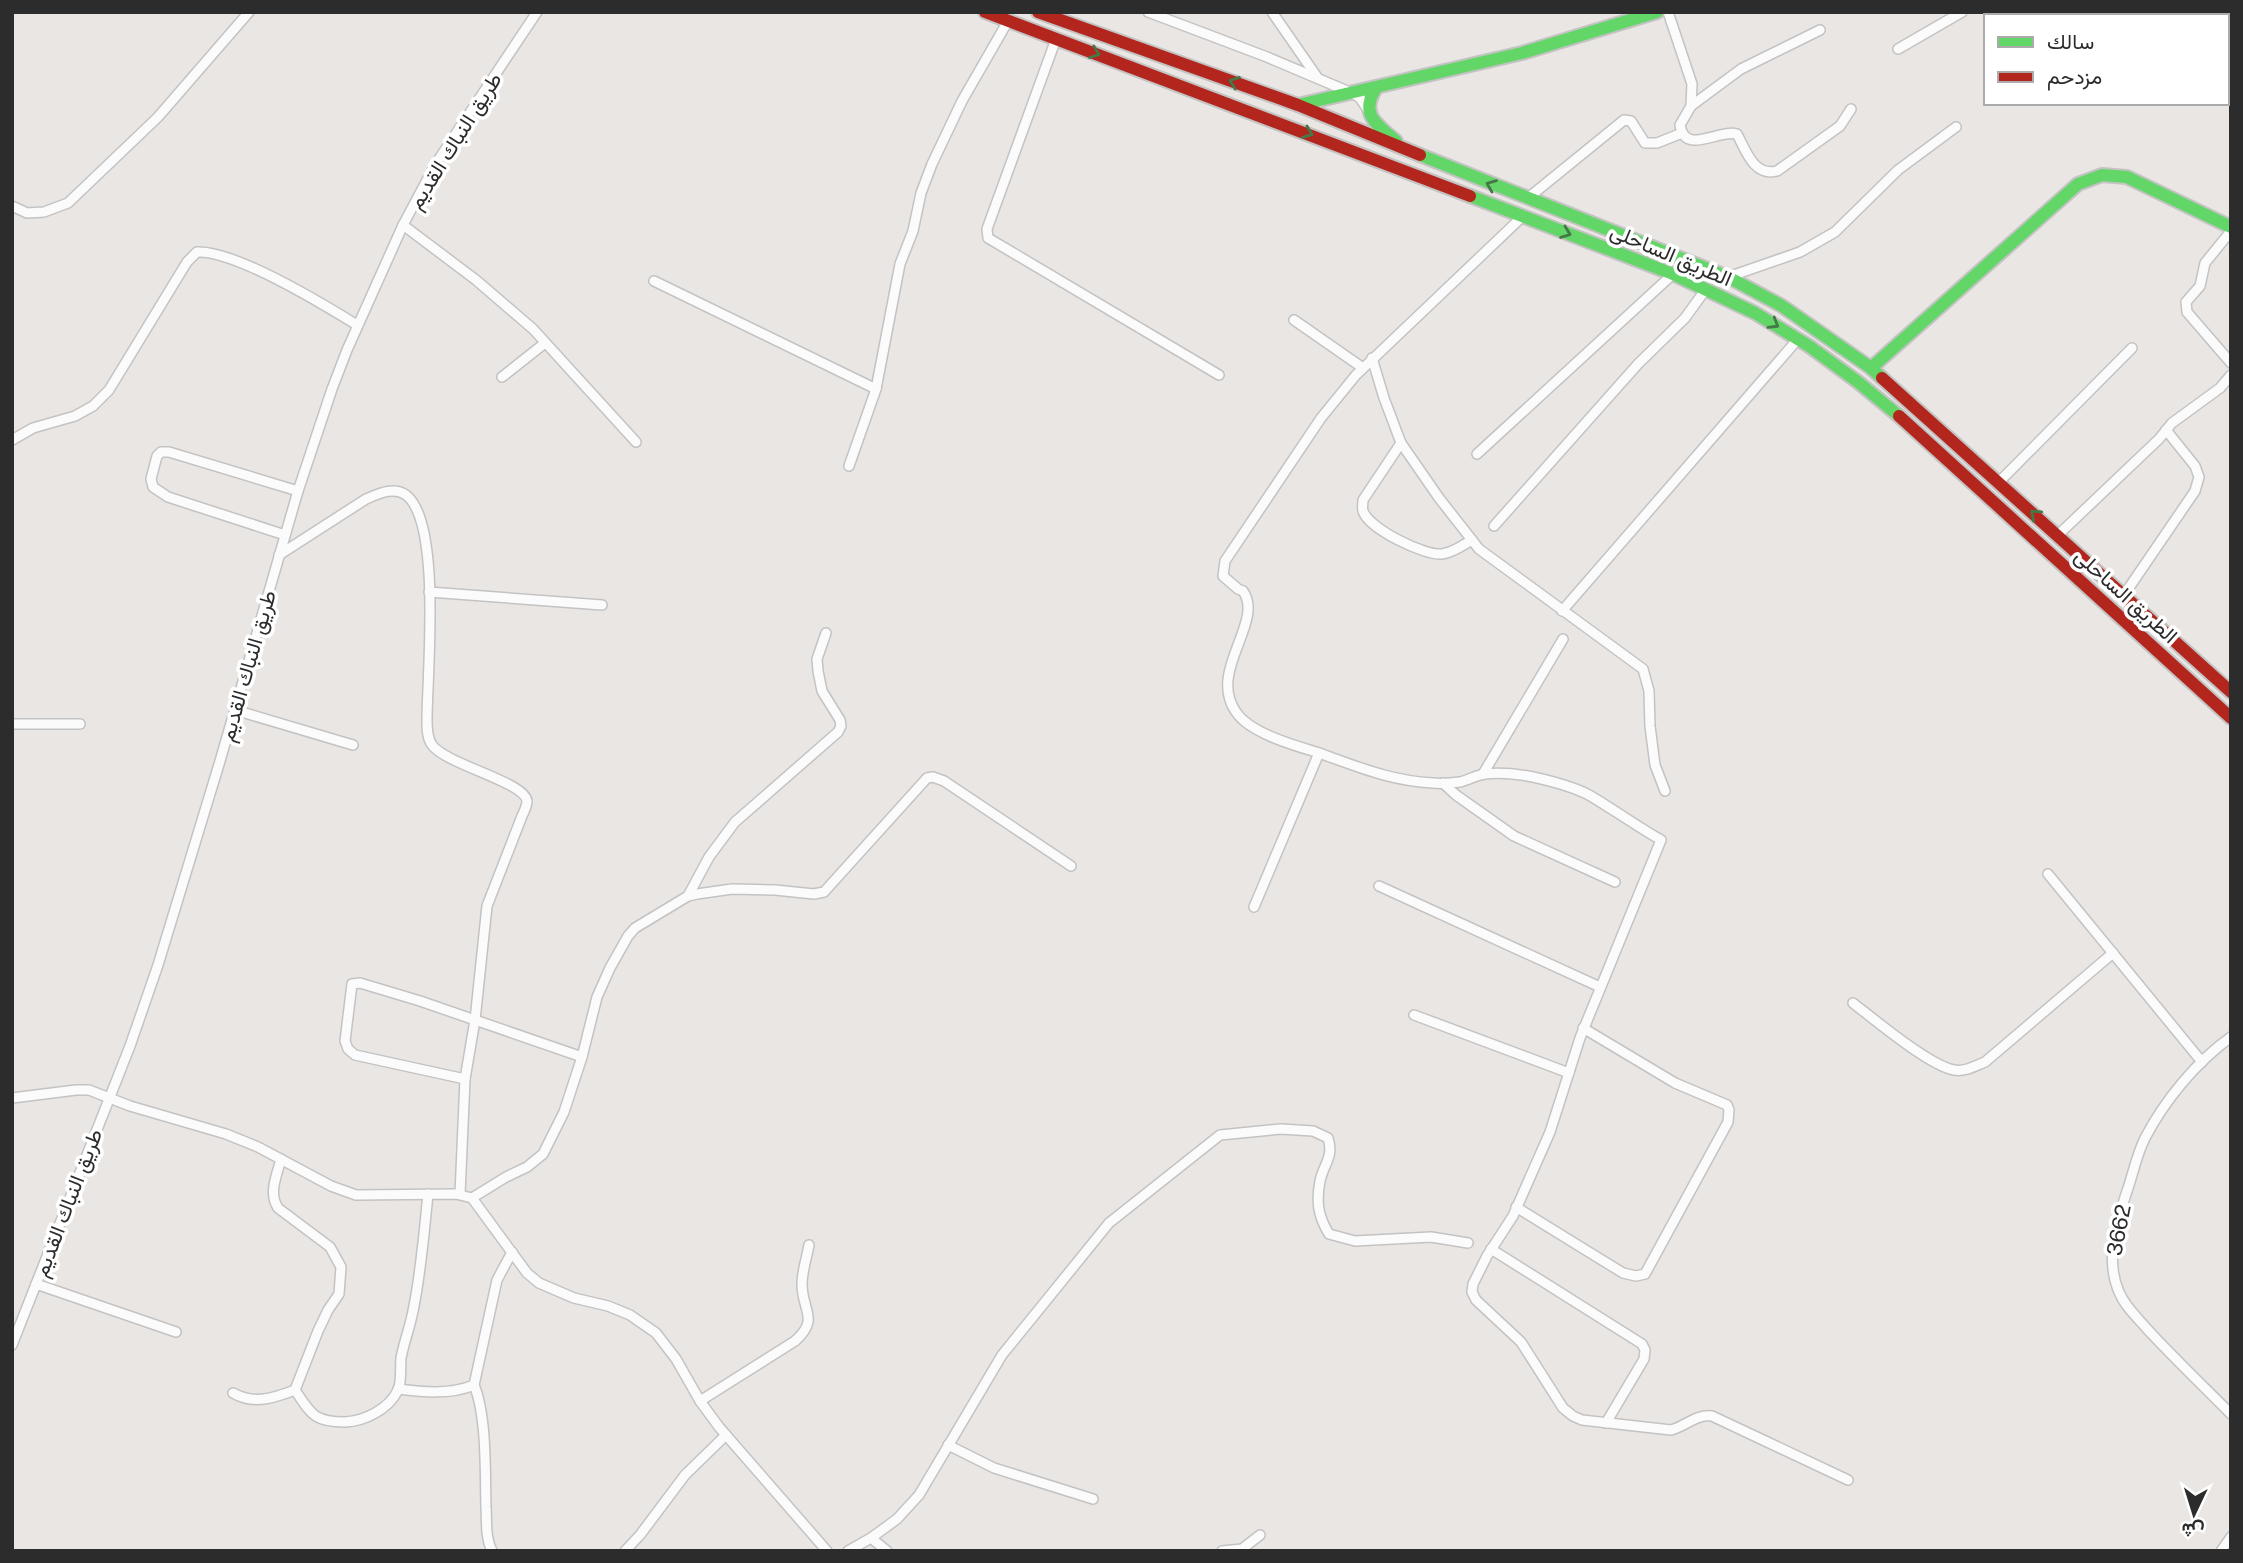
<svg xmlns="http://www.w3.org/2000/svg" width="2243" height="1563" font-family="'Public Sans',Vazirmatn,sans-serif">
  <rect width="100%" height="100%" fill="#e9e6e3"/>
  <g fill="none" stroke-linecap="round" stroke-linejoin="round">
    <defs>
      <g id="street">
        <polyline points="1148,12 1267,57 1352,93 1360,98 1368,110"/>
        <polyline points="1272,12 1317,77"/>
        <path d="M1668 12 1692 84 1691 106 1680 125C1685 156 1718 129 1737 134 1746 151 1754 177 1777 171L1840 126 1851 109"/>
        <polyline points="2026,12 2028,16"/>
        <polyline points="2220,16 2225,12"/>
        <polyline points="1056,39 987,229 988,238 1219,375"/>
        <polyline points="1898,49 1962,12"/>
        <polyline points="2227,66 2231,64"/>
        <polyline points="1691,106 1741,69 1820,30"/>
        <polyline points="1528,198 1624,120 1631,121 1645,143 1657,143 1682,133"/>
        <polyline points="12,206 27,213 44,212 68,203 158,117 249,12"/>
        <path d="M1523 216 1356 375 1321 418 1225 561 1223 576 1238 589 1243 591C1265 622 1207 671 1236 712 1250 733 1293 745 1316 752 1356 766 1390 781 1433 783 1442 784 1452 783 1460 782 1469 780 1476 775 1485 774 1501 772 1518 774 1533 777 1551 781 1572 786 1589 795 1613 809 1636 826 1661 840L1580 1038 1550 1132 1513 1216 1487 1256 1473 1284 1472 1292 1476 1300 1521 1342 1563 1408 1573 1416 1582 1420 1671 1430C1686 1426 1696 1414 1712 1416L1848 1480"/>
        <polyline points="403,225 476,280 533,329 636,442"/>
        <polyline points="2231,231 2205,263 2200,286 2186,302 2187,312 2231,363"/>
        <polyline points="1728,277 1800,252 1835,232 1898,170 1956,127"/>
        <polyline points="654,281 876,389"/>
        <polyline points="1294,320 1363,368"/>
        <polyline points="1372,358 1384,398 1401,443 1439,498 1479,549 1643,669 1649,691 1650,726 1655,765 1665,791"/>
        <polyline points="502,377 545,343"/>
        <path d="M12 440 33 428 75 416 93 406 109 390 187 262 197 252C234 250 323 304 357 325"/>
        <path d="M1401 443 1363 500C1363 502 1362 509 1363 511 1369 529 1425 556 1442 554 1453 553 1463 545 1472 540"/>
        <polyline points="1477,454 1673,274"/>
        <polyline points="849,466 876,389 900,264 913,231 921,193 932,164 962,101 1008,21"/>
        <polyline points="1999,482 2132,348"/>
        <polyline points="1494,526 1638,364 1685,318 1706,289"/>
        <polyline points="285,535 168,497 153,487 151,479 157,456 161,452 169,452 298,491"/>
        <polyline points="2058,535 2159,439 2172,423 2220,388 2231,375"/>
        <path d="M279 555 366 499C378 494 394 486 406 495 442 522 427 675 427 720 427 728 427 738 432 745 447 765 525 782 527 801 527 806 524 812 522 816L487 906 475 1020 465 1079 460 1194"/>
        <polyline points="429,592 602,605"/>
        <polyline points="2124,595 2195,491 2199,477 2195,466 2166,430"/>
        <polyline points="1562,611 1798,339"/>
        <polyline points="235,710 353,745"/>
        <polyline points="12,724 80,724"/>
        <polyline points="1483,774 1563,639"/>
        <polyline points="1443,783 1456,795 1514,836 1615,882"/>
        <polyline points="2048,874 2202,1062"/>
        <polyline points="1379,886 1600,987"/>
        <polyline points="688,896 709,857 735,822 838,732 841,726 840,720 822,691 818,671 817,659 826,633"/>
        <polyline points="1254,907 1319,753"/>
        <path d="M1853 1003C1875 1020 1930 1066 1954 1070 1965 1072 1975 1066 1985 1062L2113 953"/>
        <polyline points="1414,1015 1569,1073"/>
        <path d="M2231 1037C2196 1062 2165 1100 2145 1138 2136 1156 2133 1175 2126 1194 2116 1225 2105 1260 2119 1292 2125 1307 2138 1318 2148 1330 2175 1359 2203 1386 2231 1414"/>
        <polyline points="465,1079 355,1055 348,1049 345,1041 352,984 360,983 420,1001 582,1057"/>
        <polyline points="12,1098 76,1090 89,1090 130,1106 226,1134 258,1147 331,1186 356,1195 456,1194 472,1198 527,1273 539,1283 574,1298 608,1306 630,1315 656,1333 676,1359 700,1401 719,1427 827,1551"/>
        <polyline points="472,1198 506,1177 527,1167 543,1154 564,1112 582,1057 597,997 610,968 628,936 635,928 688,896 697,894 732,889 775,890 814,894 824,892 927,778 933,777 944,781 1071,866"/>
        <polyline points="1516,1207 1623,1273 1636,1276 1645,1274 1728,1122 1729,1110 1727,1105 1675,1083 1583,1028"/>
        <polyline points="1491,1249 1642,1344 1645,1350 1644,1359 1606,1423"/>
        <polyline points="36,1284 176,1332"/>
        <polyline points="12,1345 130,1046 158,965 220,761 298,491 332,389 347,350 403,225 435,165 537,12"/>
        <path d="M474 1385C487 1416 485 1473 486 1507 487 1522 485 1537 492 1551"/>
        <path d="M398 1389C423 1392 450 1395 474 1385L497 1280 512 1252"/>
        <path d="M295 1390C311 1414 314 1422 345 1422 365 1421 389 1409 398 1390 402 1381 400 1368 401 1358 404 1342 410 1327 413 1311 421 1273 424 1233 428 1194"/>
        <path d="M233 1393C254 1405 274 1398 295 1390L318 1331 328 1310 339 1294 341 1267 330 1247 278 1208C268 1193 277 1175 281 1159"/>
        <path d="M700 1401 795 1341C820 1319 802 1311 802 1284 802 1271 807 1257 809 1245"/>
        <polyline points="948,1445 994,1468 1093,1499"/>
        <path d="M871 1538 897 1519 919 1495 1002 1355 1109 1223 1220 1135 1281 1129 1313 1131 1328 1138C1334 1157 1324 1163 1320 1181 1316 1202 1318 1216 1329 1234L1355 1241 1431 1237 1468 1243"/>
        <polyline points="625,1551 640,1535 685,1475 726,1435"/>
        <polyline points="848,1551 871,1538 887,1551"/>
        <polyline points="1222,1551 1242,1549 1260,1535"/>
        <polyline points="2221,1551 2231,1537"/>
      </g>
      <g id="fast">
        <path d="M1376 88C1359 114 1377 125 1396 141"/>
        <polyline points="1298,105 1522,53 1657,12"/>
        <polyline points="1420,155 1728,277 1782,306 1871,368 1882,378"/>
        <polyline points="1470,196 1673,274 1755,313 1809,346 1858,382 1899,416"/>
        <polyline points="1871,368 2078,184 2102,175 2127,177 2231,227"/>
      </g>
      <g id="jam">
        <polyline points="985,12 1470,196"/>
        <polyline points="1038,12 1298,105 1420,155"/>
        <polyline points="1882,378 2231,692"/>
        <polyline points="1899,416 2231,718"/>
      </g>
    </defs>
    <use href="#street" stroke="#c4c3c3" stroke-width="12"/>
    <use href="#fast" stroke="#c4c3c3" stroke-width="16"/>
    <use href="#jam" stroke="#c4c3c3" stroke-width="16"/>
    <use href="#street" stroke="#fcfbfb" stroke-width="9"/>
    <use href="#fast" stroke="#63d668" stroke-width="12"/>
    <use href="#jam" stroke="#b3261e" stroke-width="12"/>
  </g>
  <defs><path id="oneway-chevron" d="M-2-3.5L2.5 0L-2 3.5" fill="none" stroke-width="1.6" stroke-linecap="round" stroke-linejoin="round" transform="scale(1.75)"/></defs>
  <g stroke="#457847">
    <use href="#oneway-chevron" transform="translate(1095 53) rotate(20)"/>
    <use href="#oneway-chevron" transform="translate(1234 82) rotate(-160)"/>
    <use href="#oneway-chevron" transform="translate(1308 133) rotate(21)"/>
    <use href="#oneway-chevron" transform="translate(1491 185) rotate(-158)"/>
    <use href="#oneway-chevron" transform="translate(1566 233) rotate(21)"/>
    <use href="#oneway-chevron" transform="translate(1774 324) rotate(31)"/>
    <use href="#oneway-chevron" transform="translate(2035 514) rotate(-138)"/>
  </g>
  <g text-anchor="middle" stroke-width="7" stroke-linejoin="round" paint-order="stroke">
    <g font-size="21" fill="#2c2c2c" stroke="#fff">
      <text transform="translate(455 141) rotate(-58)" y="7">طريق النباك القديم</text>
      <text transform="translate(1671 255) rotate(23)" y="7">الطريق الساحلى</text>
      <text transform="translate(2126 596) rotate(42)" y="7">الطريق الساحلى</text>
      <text transform="translate(248 666) rotate(-74)" y="7">طريق النباك القديم</text>
      <text transform="translate(68 1203) rotate(-69)" y="7">طريق النباك القديم</text>
      <text transform="translate(2119 1230) rotate(-79)" y="7">3662</text>
    </g>
  </g>
  <rect width="2243" height="1563" fill="none" stroke="#2c2c2c" stroke-width="28"/>
  <rect x="1984" y="14" width="245" height="91" fill="#ffffff" stroke="#ababab" stroke-width="2"/>
  <rect x="1998" y="37" width="35" height="10" fill="#63d668" stroke="#ababab" stroke-width="2"/>
  <text x="2047" y="49" font-size="21" fill="#2c2c2c">سالك</text>
  <rect x="1998" y="72" width="35" height="10" fill="#b3261e" stroke="#ababab" stroke-width="2"/>
  <text x="2047" y="84" font-size="21" fill="#2c2c2c">مزدحم</text>
  <g transform="translate(2194 1514) rotate(184)" stroke="#ffffff" stroke-width="5" paint-order="stroke">
  <path d="M0-5L12 26L0 18L-12 26Z" fill="#2c2c2c"/>
  <text y="-10" font-size="19" font-weight="bold" text-anchor="middle" fill="#2c2c2c">ش</text>
  </g>
</svg>
